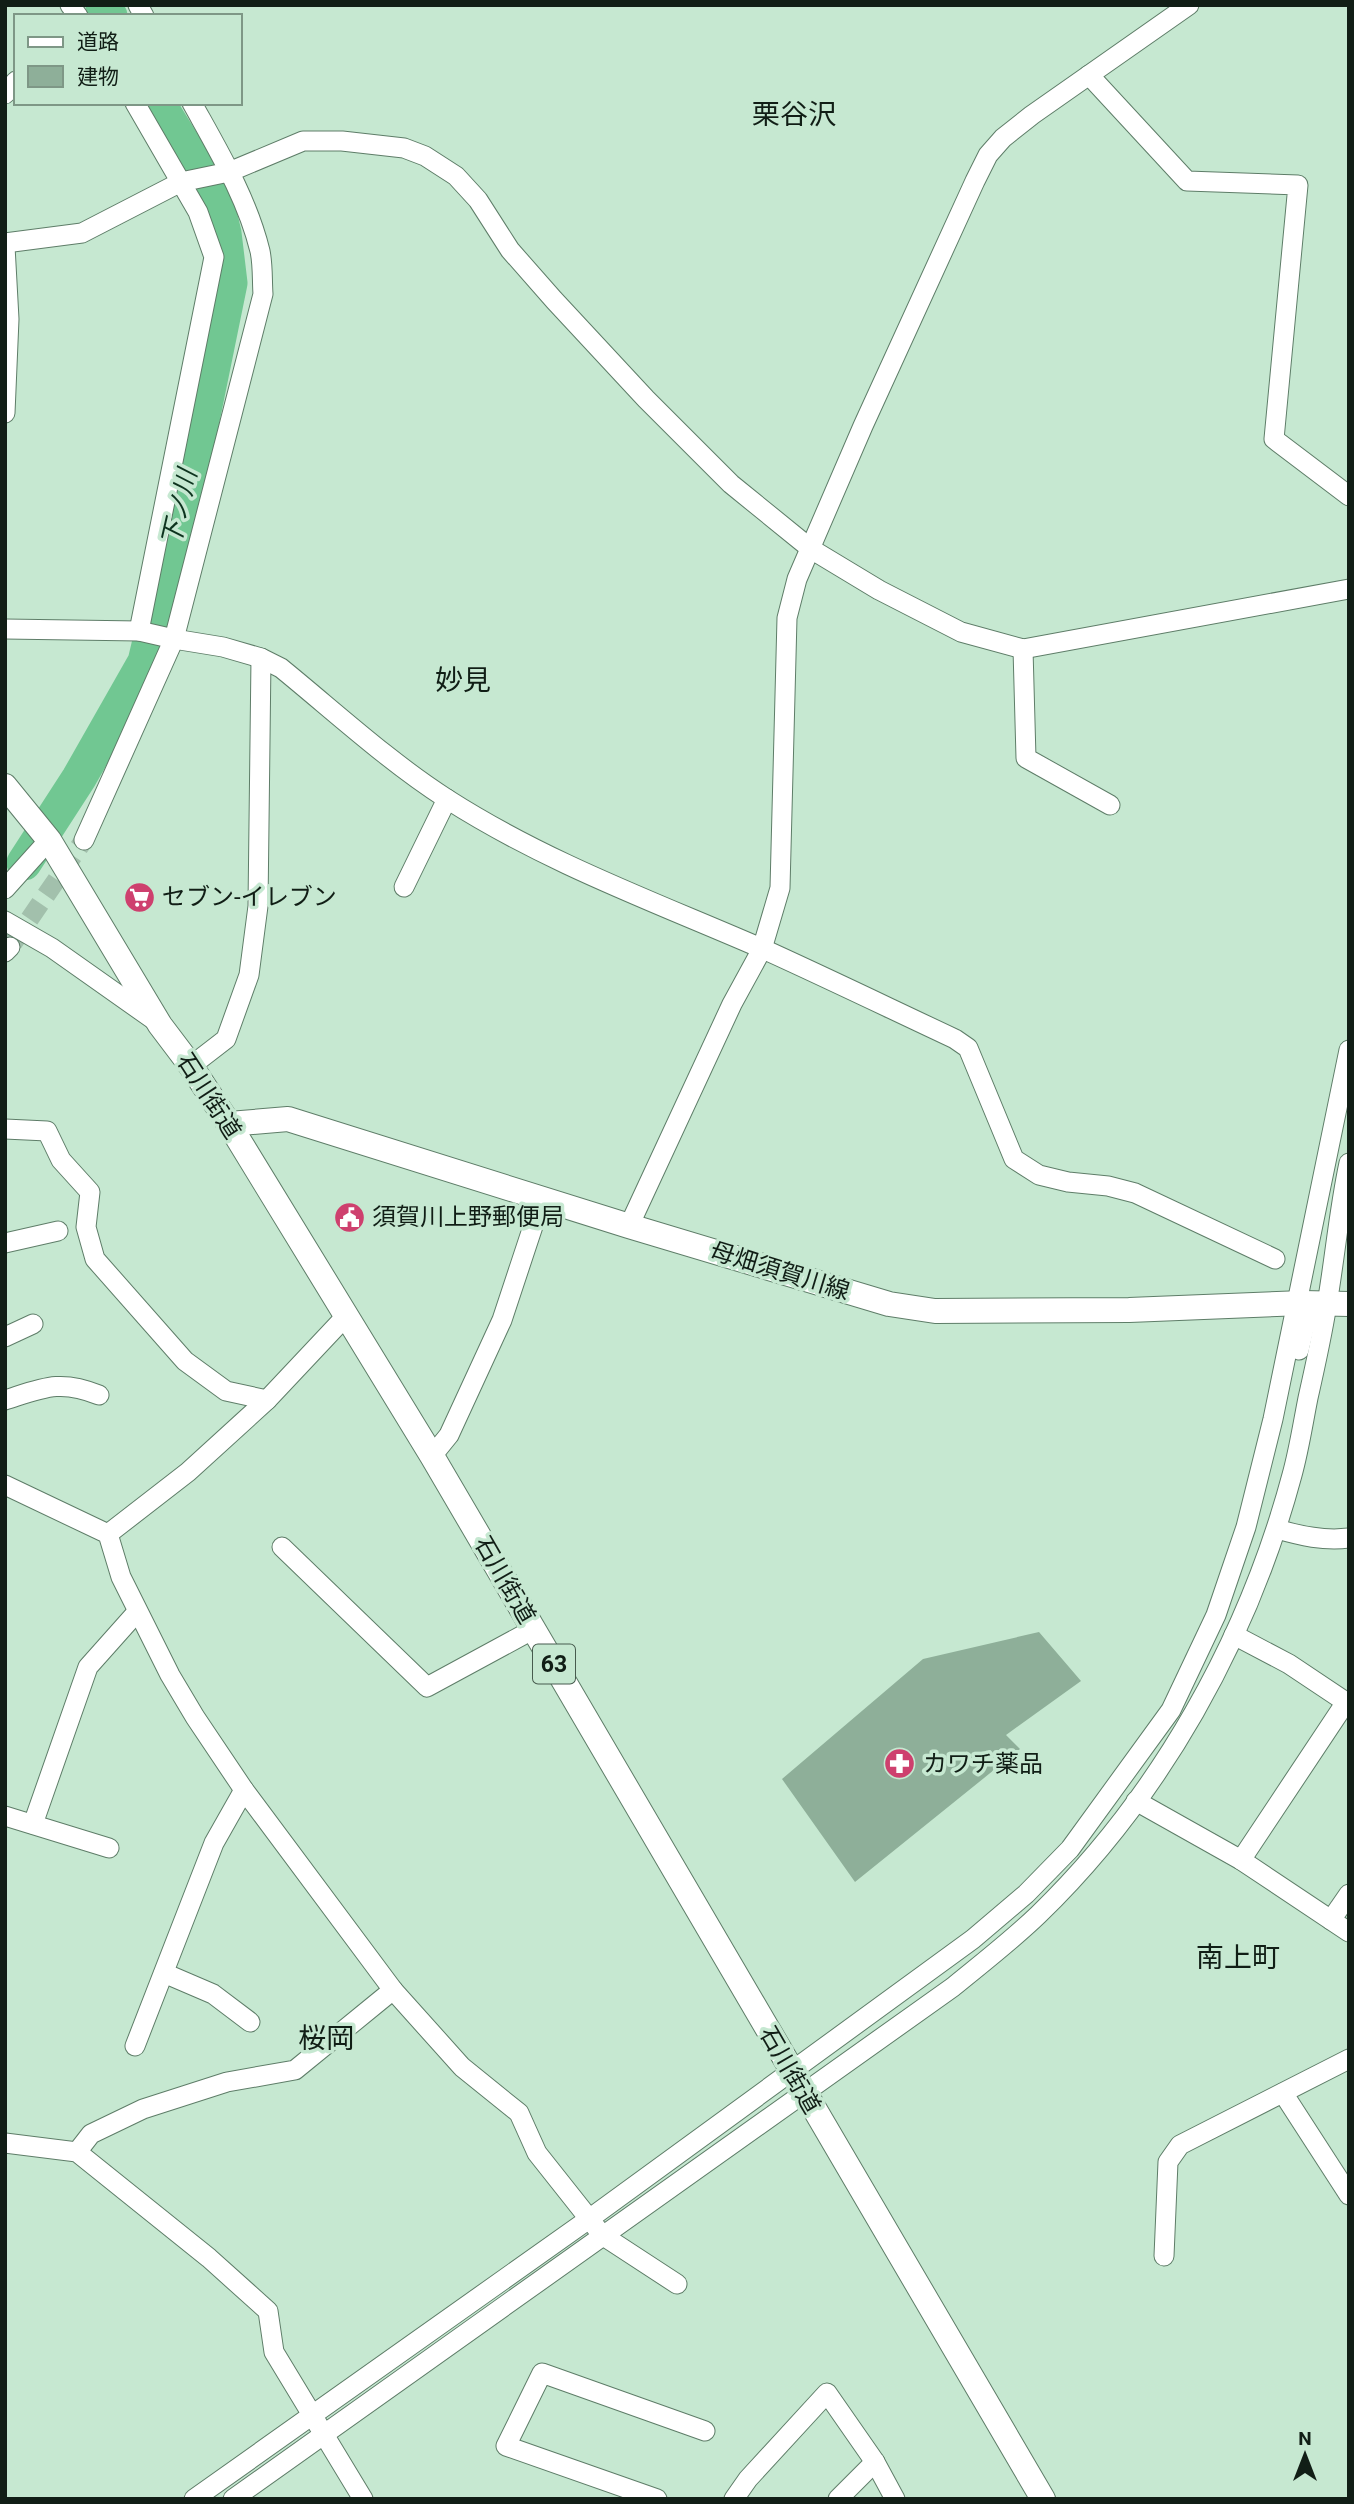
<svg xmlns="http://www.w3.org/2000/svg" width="1354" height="2504" font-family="Roboto,'Noto Sans JP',sans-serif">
  <rect width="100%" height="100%" fill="#c6e8d1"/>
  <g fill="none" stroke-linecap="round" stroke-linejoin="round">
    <g stroke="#71c792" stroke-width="35">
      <polyline points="103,5 110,16"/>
      <polyline points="24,863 79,778 145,662 201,425 230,283 224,233 218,208 190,155 158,103"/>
    </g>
  </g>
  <polygon fill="#8eaf99" points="1039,1632 1081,1681 1006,1735 1020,1749 855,1882 782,1779 923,1659"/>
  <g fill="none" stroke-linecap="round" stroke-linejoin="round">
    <polyline stroke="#a2c0ac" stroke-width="19" stroke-dasharray="19 10" stroke-linecap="butt" points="13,943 84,840"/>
    <defs>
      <g id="minor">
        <polyline points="70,5 78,16"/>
        <polyline points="138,5 144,16"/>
        <polyline points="1089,75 1187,181 1298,185 1274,439 1349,496"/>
        <polyline points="5,94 16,81"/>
        <polyline points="135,103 198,212 214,257 139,631"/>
        <polyline points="5,243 82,233 181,182 229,172 303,141 342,141 404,148 425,156 456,176 478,200 510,250 554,300 646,399 731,484 811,549 879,590 961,632 1023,649 1349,589"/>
        <polyline points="5,246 9,319 5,413"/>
        <path d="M5 629 139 631 174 639 223 647 261 658 281 668C335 712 388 761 447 799 547 863 655 902 763 949 827 978 891 1009 955 1039L968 1048 1014 1159 1039 1175 1068 1182 1108 1186 1135 1193 1275 1259"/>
        <polyline points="1023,649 1026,758 1110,805"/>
        <path d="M84 840 174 639 263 294C262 280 263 265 260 251 247 198 218 150 192 103"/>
        <polyline points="404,887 447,799"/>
        <polyline points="5,889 49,840"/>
        <polyline points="5,921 52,948 154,1020"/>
        <polyline points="5,952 10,947"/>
        <polyline points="191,1066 226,1039 249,975 258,906 261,658"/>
        <polyline points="5,1129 47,1131 61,1160 90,1192 86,1227 95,1259 185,1361 226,1391 267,1400"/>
        <polyline points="629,1226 732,1004 762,949 780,888 787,618 797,579 863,426 975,181 988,155 1003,138 1032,115 1189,5"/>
        <polyline points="5,1243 58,1231"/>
        <polyline points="5,1337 33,1324"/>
        <polyline points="1299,1350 1310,1303"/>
        <path d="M5 1400C43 1388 60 1379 99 1395"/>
        <polyline points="432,1456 449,1435 502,1320 542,1199"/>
        <polyline points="5,1485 108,1534 121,1577 170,1675 195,1717 244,1790 393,1990 462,2067 519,2113 537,2153 602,2235 677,2284"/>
        <path d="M1277 1529C1301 1536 1324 1541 1349 1538"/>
        <polyline points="108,1534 188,1472 267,1400 347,1315"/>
        <polyline points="282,1547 427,1687 534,1629"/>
        <polyline points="1234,1635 1289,1664 1349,1704"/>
        <polyline points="1136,1801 1241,1860 1349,1932"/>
        <polyline points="5,1816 109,1848"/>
        <polyline points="33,1824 88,1667 137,1612"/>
        <polyline points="1241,1860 1346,1702"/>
        <polyline points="1331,1920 1349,1894"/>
        <polyline points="164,1973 213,1994 250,2022"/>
        <polyline points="135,2046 214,1843 244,1790"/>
        <polyline points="1283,2093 1349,2195"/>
        <polyline points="5,2143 77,2152 209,2258 268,2311 274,2352 363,2499"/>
        <polyline points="77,2152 91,2134 143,2109 227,2082 295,2070 393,1990"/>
        <polyline points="1164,2256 1168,2162 1180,2145 1349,2059"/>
        <polyline points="194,2499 589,2219 973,1939 1026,1894 1070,1849 1171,1710 1216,1615 1246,1527 1273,1419 1349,1050"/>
        <path d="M233 2499 953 1987C981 1964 1011 1941 1038 1915 1160 1797 1248 1639 1292 1475 1299 1450 1303 1423 1308 1398 1315 1367 1322 1336 1327 1304 1335 1257 1339 1210 1349 1163"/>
        <polyline points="657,2499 506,2446 542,2373 705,2431"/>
        <polyline points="734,2499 748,2479 827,2393 875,2462 895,2499"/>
        <polyline points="838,2499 875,2462"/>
      </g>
      <g id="major">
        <polyline points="5,786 49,840 160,1025 191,1066 229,1124 432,1456 1043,2499"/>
        <polyline points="229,1124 288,1119 629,1226 889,1304 935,1311 1129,1310 1303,1303 1349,1304"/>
      </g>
    </defs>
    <use href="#minor" stroke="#5e7d68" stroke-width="21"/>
    <use href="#major" stroke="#5e7d68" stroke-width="26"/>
    <use href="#minor" stroke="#fff" stroke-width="19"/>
    <use href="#major" stroke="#fff" stroke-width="24"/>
  </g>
  <defs>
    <symbol id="supermarket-disc" viewBox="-11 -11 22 22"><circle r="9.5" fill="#ce406e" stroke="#c6e8d1"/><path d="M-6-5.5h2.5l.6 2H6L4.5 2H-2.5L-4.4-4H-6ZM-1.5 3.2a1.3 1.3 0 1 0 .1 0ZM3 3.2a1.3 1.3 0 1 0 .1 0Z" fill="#fff"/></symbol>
    <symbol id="civic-disc" viewBox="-11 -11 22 22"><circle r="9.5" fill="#ce406e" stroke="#c6e8d1"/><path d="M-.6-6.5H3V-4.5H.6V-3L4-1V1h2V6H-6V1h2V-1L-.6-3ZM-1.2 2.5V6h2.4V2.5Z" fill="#fff"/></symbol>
    <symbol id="pharmacy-disc" viewBox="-11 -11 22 22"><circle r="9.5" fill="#ce406e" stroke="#c6e8d1"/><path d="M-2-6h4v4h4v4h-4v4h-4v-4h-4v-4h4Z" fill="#fff"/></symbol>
  </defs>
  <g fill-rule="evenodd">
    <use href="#supermarket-disc" x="122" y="880" width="35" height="35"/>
    <use href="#civic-disc" x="332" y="1200" width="35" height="35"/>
    <use href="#pharmacy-disc" x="882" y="1746" width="35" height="35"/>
  </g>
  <g text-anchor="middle" stroke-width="7" stroke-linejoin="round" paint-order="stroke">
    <rect fill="#c6e8d1" stroke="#475b4e" stroke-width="2" x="533" y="1644.5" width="42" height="39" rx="5"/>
    <g font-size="23" font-weight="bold" fill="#111e16">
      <text x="554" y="1672">63</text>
    </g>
    <g font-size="24" fill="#111e16" stroke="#c6e8d1" text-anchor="start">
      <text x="162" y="905">セブン-イレブン</text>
      <text x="372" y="1225">須賀川上野郵便局</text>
      <text x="923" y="1772">カワチ薬品</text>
    </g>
    <g font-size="24" fill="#111e16" stroke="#c6e8d1">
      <text transform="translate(209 1096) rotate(57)" y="8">石川街道</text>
      <text transform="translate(780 1271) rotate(17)" y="8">母畑須賀川線</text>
      <text transform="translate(505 1580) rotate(60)" y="8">石川街道</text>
      <text transform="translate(790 2070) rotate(60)" y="8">石川街道</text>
    </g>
    <g font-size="26" font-style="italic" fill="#0d331e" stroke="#c6e8d1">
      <text transform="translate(179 508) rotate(-77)" y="9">下ノ川</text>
    </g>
    <g font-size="28" fill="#111e16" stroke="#c6e8d1">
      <text x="794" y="124">栗谷沢</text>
      <text x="463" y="690">妙見</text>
      <text x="1238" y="1967">南上町</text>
      <text x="326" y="2048">桜岡</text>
    </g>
  </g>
  <rect width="1354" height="2504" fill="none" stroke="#111e16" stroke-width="14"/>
  <rect x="14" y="14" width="228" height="91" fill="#c6e8d1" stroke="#7e9786" stroke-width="2"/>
  <rect x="28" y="37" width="35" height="10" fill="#ffffff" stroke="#7e9786" stroke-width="2"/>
  <text x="77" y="49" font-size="21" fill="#111e16">道路</text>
  <rect x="28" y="66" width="35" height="21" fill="#8eaf99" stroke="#7e9786" stroke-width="2"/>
  <text x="77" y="84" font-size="21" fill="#111e16">建物</text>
  <g transform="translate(1305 2455)" stroke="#c6e8d1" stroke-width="5" paint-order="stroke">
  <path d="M0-5L12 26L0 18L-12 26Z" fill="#111e16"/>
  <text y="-10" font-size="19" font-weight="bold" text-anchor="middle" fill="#111e16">N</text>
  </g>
</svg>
